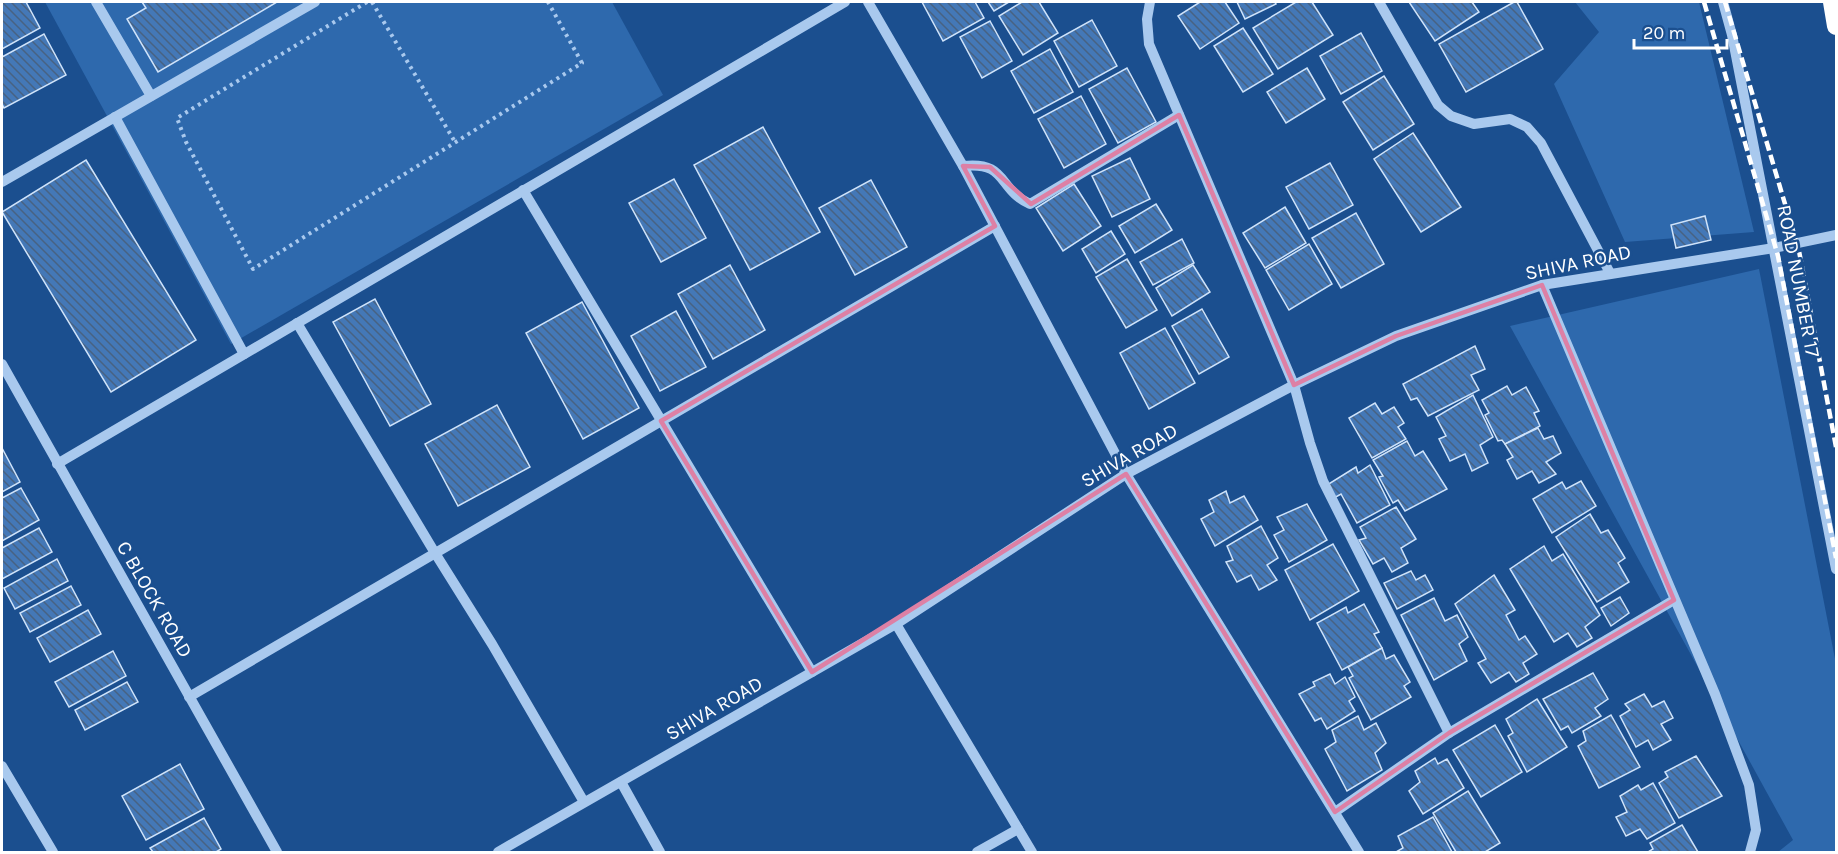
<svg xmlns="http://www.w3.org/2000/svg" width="1838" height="854" font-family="Karla,sans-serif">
  <defs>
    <pattern id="building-back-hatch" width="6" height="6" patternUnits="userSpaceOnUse" patternTransform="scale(1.5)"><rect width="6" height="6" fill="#4478b7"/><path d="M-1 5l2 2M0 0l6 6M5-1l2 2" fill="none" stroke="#486282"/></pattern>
  </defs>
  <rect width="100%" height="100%" fill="#1b4f8f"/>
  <g fill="#2e69ad">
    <polygon points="45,2 612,2 663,95 231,344"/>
    <polygon points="1575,2 1699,2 1754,232 1625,242 1554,84 1599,32"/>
    <polygon points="1759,269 1836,664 1836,852 1778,852 1793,840 1510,326"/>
  </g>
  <g fill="url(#building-back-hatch)" stroke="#cfe3fa" stroke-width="1.5">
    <polygon points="2,2 26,2 40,28 2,49"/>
    <polygon points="142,2 277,2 158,72 127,19 146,8"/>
    <polygon points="922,2 975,2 984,18 943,41"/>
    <polygon points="988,2 1009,2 994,11"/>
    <polygon points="1022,2 1039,2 1058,33 1023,55 999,16"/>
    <polygon points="1200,2 1225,2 1239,23 1200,49 1178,16"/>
    <polygon points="1237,2 1275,2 1276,4 1245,19"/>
    <polygon points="1296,2 1312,2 1333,35 1278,69 1253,28"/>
    <polygon points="1409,2 1472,2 1479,12 1435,41"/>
    <polygon points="1514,2 1517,2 1543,49 1466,92 1439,44"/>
    <polygon points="1092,20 1117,66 1079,87 1054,41"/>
    <polygon points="990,21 1012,61 982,78 960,37"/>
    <polygon points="1243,28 1273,74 1243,92 1214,46"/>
    <polygon points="1361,33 1382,71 1341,94 1320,56"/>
    <polygon points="44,34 66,75 4,108 2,104 2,57"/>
    <polygon points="1050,49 1073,92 1034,113 1011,71"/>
    <polygon points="1127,68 1156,122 1118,143 1089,89"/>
    <polygon points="1307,68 1325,99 1286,123 1267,92"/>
    <polygon points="1384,76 1414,124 1373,150 1343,102"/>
    <polygon points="1081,96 1106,144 1064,168 1038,119"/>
    <polygon points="763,127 820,232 750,270 694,165"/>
    <polygon points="1413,133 1461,207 1421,232 1374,159"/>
    <polygon points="1130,158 1150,199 1112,217 1092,176"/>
    <polygon points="86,160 196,340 111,392 2,212"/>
    <polygon points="1330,163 1353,205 1309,229 1286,187"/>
    <polygon points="674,179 706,238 661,262 629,203"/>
    <polygon points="871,180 907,247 855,275 819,208"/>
    <polygon points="1074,184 1101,226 1063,251 1036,208"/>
    <polygon points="1156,204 1172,230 1135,253 1119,226"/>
    <polygon points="1285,207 1306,243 1265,268 1243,233"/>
    <polygon points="1356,213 1384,264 1341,288 1312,238"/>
    <polygon points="1705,216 1711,240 1676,248 1671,225"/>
    <polygon points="1111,231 1125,254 1096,273 1082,249"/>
    <polygon points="1182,239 1194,263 1153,285 1140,262"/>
    <polygon points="1309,244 1332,284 1289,310 1266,270"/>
    <polygon points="1127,259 1157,310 1126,328 1096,277"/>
    <polygon points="730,265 765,330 713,359 678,294"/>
    <polygon points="1193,265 1210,292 1172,316 1156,288"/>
    <polygon points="375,299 431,404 390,426 333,322"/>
    <polygon points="582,302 639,408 583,439 526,333"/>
    <polygon points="1202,309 1229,357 1199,374 1172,326"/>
    <polygon points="676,311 706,367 660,391 631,336"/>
    <polygon points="1165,328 1195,383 1149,409 1120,353"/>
    <polygon points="1475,346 1485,369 1471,375 1479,390 1428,416 1417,398 1411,400 1403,384"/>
    <polygon points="1507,386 1512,395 1526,387 1539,411 1534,413 1540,426 1505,444 1502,440 1498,441 1485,415 1489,413 1482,400"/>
    <polygon points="1473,395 1493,437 1480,445 1488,463 1472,471 1465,454 1450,461 1439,439 1446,436 1436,417"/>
    <polygon points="1375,403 1382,414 1394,407 1404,423 1398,427 1406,439 1372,458 1349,418"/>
    <polygon points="497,405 530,467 458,506 425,444"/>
    <polygon points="1538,428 1544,439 1553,436 1561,453 1546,462 1556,474 1539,483 1532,471 1517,479 1507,460 1513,457 1505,444"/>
    <polygon points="1407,441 1415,456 1423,451 1447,489 1405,511 1398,500 1393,503 1379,477 1383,476 1373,460"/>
    <polygon points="2,448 20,482 2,492"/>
    <polygon points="1370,465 1390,505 1357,523 1341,494 1334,498 1327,485 1356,467 1358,473"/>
    <polygon points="1581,481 1596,506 1552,533 1533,499 1562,482 1566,489"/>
    <polygon points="21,488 39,520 2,541 2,498"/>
    <polygon points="1226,491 1230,503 1244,496 1258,520 1215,546 1201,519 1214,512 1209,500"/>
    <polygon points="1307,504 1327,540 1289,562 1274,535 1284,530 1277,517"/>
    <polygon points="1396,507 1416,539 1401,548 1408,563 1392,572 1384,558 1373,564 1359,540 1366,538 1360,527"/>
    <polygon points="1590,514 1601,533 1608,530 1625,558 1618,563 1629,582 1597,602 1556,537"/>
    <polygon points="1261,526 1278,558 1267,565 1277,580 1259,590 1251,575 1237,582 1226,562 1233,560 1227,546"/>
    <polygon points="39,528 52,552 2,579 2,548"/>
    <polygon points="1333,544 1359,591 1310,620 1285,570"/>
    <polygon points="1544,546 1552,561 1563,554 1600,615 1585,627 1592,638 1577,647 1568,633 1554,642 1510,569"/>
    <polygon points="57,559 68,581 15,609 4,588"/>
    <polygon points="1411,571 1416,580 1425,575 1433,590 1397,609 1384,583"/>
    <polygon points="1494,575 1515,610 1506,615 1519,640 1525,636 1537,654 1523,663 1529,674 1516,682 1509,672 1491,683 1478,663 1486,659 1455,604"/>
    <polygon points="71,586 81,605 30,632 20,613"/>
    <polygon points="1620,597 1629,613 1611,626 1601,608"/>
    <polygon points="1434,598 1445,621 1457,615 1468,637 1459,644 1467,661 1434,680 1401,615"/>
    <polygon points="1364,604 1379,632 1374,634 1382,648 1342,670 1317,623 1346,607 1348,613"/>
    <polygon points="88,610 101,634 50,662 37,638"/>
    <polygon points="1382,648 1386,659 1394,655 1410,682 1404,686 1411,697 1371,720 1349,678 1353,676 1348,667"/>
    <polygon points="113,651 126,676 69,707 55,682"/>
    <polygon points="1593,673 1608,699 1595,708 1601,716 1572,733 1568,726 1561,730 1543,699"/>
    <polygon points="1330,674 1335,684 1345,677 1355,697 1349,701 1355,711 1327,729 1321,718 1315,721 1299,694 1315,686 1313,682"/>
    <polygon points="127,682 138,702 85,730 75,710"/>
    <polygon points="1644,694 1652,707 1664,701 1673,718 1661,724 1671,740 1653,750 1648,740 1636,747 1620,716 1630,710 1625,704"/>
    <polygon points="1537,699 1567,747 1527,772 1508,736 1513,733 1506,719"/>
    <polygon points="1611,715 1640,767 1599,788 1578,746 1586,741 1583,731"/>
    <polygon points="1358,716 1364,730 1376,723 1386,743 1375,753 1382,770 1347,791 1325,749 1336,742 1332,730"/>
    <polygon points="1495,725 1522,772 1481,797 1453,750"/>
    <polygon points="1696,756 1722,796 1679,818 1659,783 1668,777 1665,772"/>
    <polygon points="1435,758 1438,764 1447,759 1464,788 1423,814 1409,791 1420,782 1415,771"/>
    <polygon points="180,764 204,809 146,840 122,796"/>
    <polygon points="1653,783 1675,823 1647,839 1640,829 1626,836 1616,817 1627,812 1620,796 1638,785 1641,790"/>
    <polygon points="1468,791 1500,843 1485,852 1456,852 1433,813"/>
    <polygon points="1433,817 1452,852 1396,852 1403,848 1398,836"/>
    <polygon points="204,818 221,849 216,852 153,852 150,848"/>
    <polygon points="1682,825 1698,852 1648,852 1653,849 1650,843"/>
  </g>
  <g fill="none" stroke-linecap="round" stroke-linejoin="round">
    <g stroke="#a9c9ee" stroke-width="4" stroke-dasharray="3 4.5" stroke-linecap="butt">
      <polyline points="367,2 177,118 186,142 253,269 582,63 548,2"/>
      <polyline points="372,2 455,142"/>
    </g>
    <g stroke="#a9c9ee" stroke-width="10">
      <polyline points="96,2 151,96"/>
      <polyline points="868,2 963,166 1126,474 1359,852"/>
      <polyline points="1150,2 1147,19 1149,44 1294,385 1310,443 1323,481 1449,733"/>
      <polyline points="1379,2 1438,105 1451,116 1474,124 1510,119 1527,127 1541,143 1610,273"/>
      <polyline points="1723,2 1732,35 1836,569"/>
      <polyline points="115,117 244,354"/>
      <path d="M963 166C1008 161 997 189 1030 204L1179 115"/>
      <polyline points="2,182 315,2"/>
      <polyline points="523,190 812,672"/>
      <polyline points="1542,285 1715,694 1749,785 1756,830 1750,852"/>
      <polyline points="297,323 435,553 492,644 584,802"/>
      <polyline points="2,364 277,852"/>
      <polyline points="57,464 845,2"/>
      <polyline points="896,624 1032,852"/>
      <polyline points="189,697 995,226"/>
      <polyline points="2,766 53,852"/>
      <polyline points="621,782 660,852"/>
      <polyline points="1335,812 1449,733 1674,600"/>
      <polyline points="498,852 896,624 1126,474 1294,385 1396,336 1542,285 1774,248 1836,235"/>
      <polyline points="977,852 1018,829"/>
    </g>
    <polyline stroke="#fff" stroke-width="18" points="1832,2 1836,26"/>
    <g stroke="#fff" stroke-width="4.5" stroke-dasharray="10 4.5" stroke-linecap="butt">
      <polyline points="1704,2 1778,256 1836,558"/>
      <polyline points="1725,2 1799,251 1836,447"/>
    </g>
  </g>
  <path fill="none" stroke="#dd80a5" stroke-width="4.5" stroke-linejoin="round" d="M1179 115 1294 385 1396 336 1542 285 1674 600 1449 733 1335 812 1126 474 812 672 661 421 995 226 963 166 990 167 1031 204Z"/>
  <g text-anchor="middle" stroke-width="5" stroke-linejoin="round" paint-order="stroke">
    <g font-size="20" fill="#fff" stroke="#1b4f8f">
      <text transform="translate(1578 262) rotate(-12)" y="7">SHIVA ROAD</text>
      <text transform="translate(1799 281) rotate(79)" y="7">ROAD NUMBER 17</text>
      <text transform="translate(1129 455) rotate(-30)" y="7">SHIVA ROAD</text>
      <text transform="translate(155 599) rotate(60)" y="7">C BLOCK ROAD</text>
      <text transform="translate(714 708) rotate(-30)" y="7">SHIVA ROAD</text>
    </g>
  </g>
  <rect width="1838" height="854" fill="none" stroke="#ffffff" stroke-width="6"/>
  <path d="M1634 39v9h93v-9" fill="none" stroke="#ffffff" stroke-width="3"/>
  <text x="1643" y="39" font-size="18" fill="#ffffff" stroke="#1b4f8f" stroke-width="4.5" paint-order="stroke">20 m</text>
</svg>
